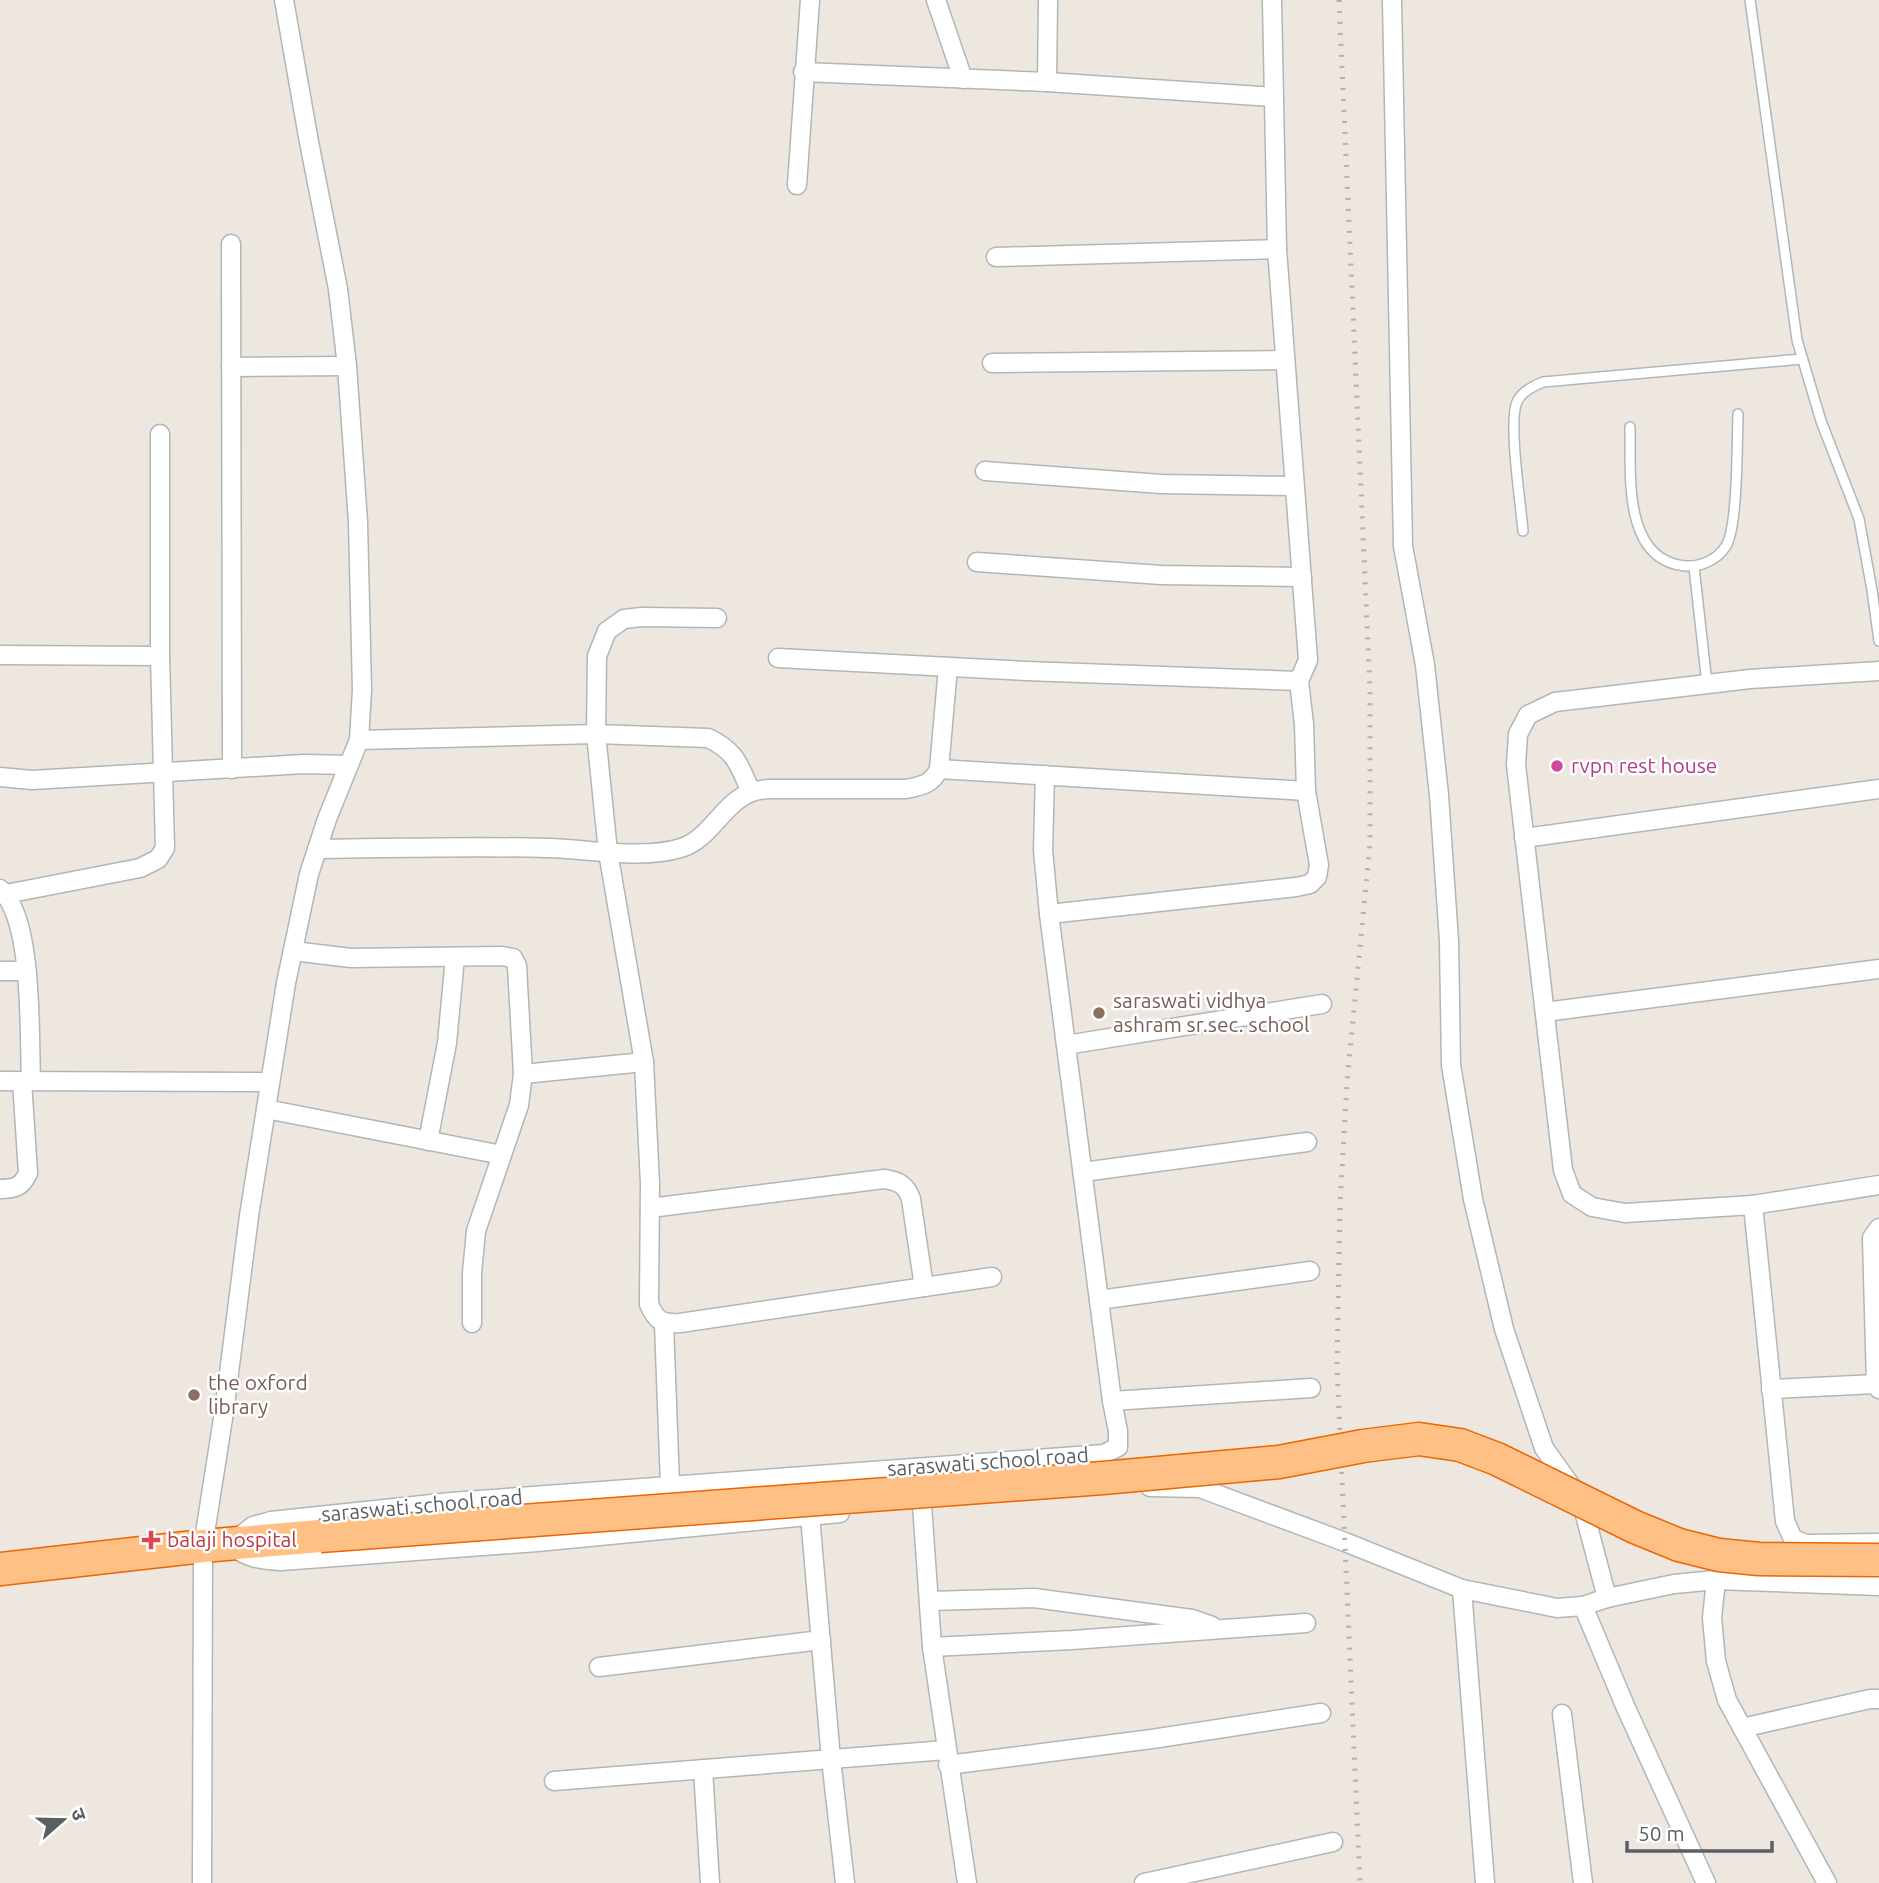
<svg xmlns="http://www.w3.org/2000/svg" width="1879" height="1883" font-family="Ubuntu,'Noto Sans Devanagari',sans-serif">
  <rect width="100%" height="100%" fill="#ede7e0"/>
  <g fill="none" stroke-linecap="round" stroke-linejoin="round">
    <defs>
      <g id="lane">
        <polyline points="1750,0 1797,340 1821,421 1859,519 1872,590 1879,641"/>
        <path d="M1630 427C1631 473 1622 560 1685 566 1701 567 1717 560 1726 546 1738 527 1737 441 1738 414"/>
        <path d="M1523 531C1521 506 1508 421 1517 402 1521 392 1533 386 1543 382L1802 359"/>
        <polyline points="1694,567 1707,684"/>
      </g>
      <g id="street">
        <polyline points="936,0 963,79"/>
        <polyline points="1392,0 1403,546 1425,665 1439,795 1449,941 1451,1065 1473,1199 1504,1329 1544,1448 1581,1500 1607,1598"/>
        <polyline points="803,72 1047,82 1274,97"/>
        <polyline points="1047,82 1048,0"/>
        <polyline points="797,185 810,0"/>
        <polyline points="231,244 232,769"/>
        <polyline points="996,257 1277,249"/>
        <polyline points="992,363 1285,360"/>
        <polyline points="231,367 347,366"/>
        <polyline points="985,471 1161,484 1294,486"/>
        <polyline points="977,562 1161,575 1302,577"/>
        <path d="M717 618 642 617 624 619 607 631 597 656 596 734 608 852 644 1062 650 1184 649 1304C656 1321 662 1324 680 1323L992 1277"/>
        <polyline points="0,655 160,656"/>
        <polyline points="778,658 1026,671 1299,681 1308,660 1277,249 1272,0"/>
        <polyline points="1879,671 1750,679 1555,702 1528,715 1518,734 1516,765 1563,1170 1572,1194 1592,1207 1625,1213 1753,1205 1879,1185"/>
        <path d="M359 740 596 734 708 738C736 751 739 765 751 792"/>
        <polyline points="939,769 1306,791"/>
        <polyline points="0,777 32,780 304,764 349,765"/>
        <polyline points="1524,838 1879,789"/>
        <path d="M317 849C394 848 471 846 548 848 589 849 641 860 681 848 711 839 723 802 752 792 756 790 763 790 767 789H906C922 786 932 784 939 769L948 667"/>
        <path d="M0 889C34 919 29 1035 31 1080"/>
        <polyline points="6,894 140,868 158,859 165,848 160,656 160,434"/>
        <polyline points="1049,914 1296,887 1310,884 1317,877 1319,865 1306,791 1304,724 1299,681"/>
        <polyline points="293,951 351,958 501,956 513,958 517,966 523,1074 519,1105 476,1231 472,1273 472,1323"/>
        <polyline points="0,971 26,971"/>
        <polyline points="1545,1012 1879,969"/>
        <polyline points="1066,1045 1322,1004"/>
        <polyline points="523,1074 644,1062"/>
        <polyline points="0,1081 270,1082"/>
        <polyline points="266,1109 502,1155"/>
        <polyline points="428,1141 447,1043 455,957"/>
        <polyline points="1083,1172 1307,1142"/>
        <path d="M0 1189C14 1189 22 1187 28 1173L22 1081"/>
        <polyline points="1753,1205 1785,1521 1793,1539 1806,1544 1879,1543"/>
        <path d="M650 1208 884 1179C899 1181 906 1185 911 1199L924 1287"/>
        <polyline points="1879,1228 1872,1238 1876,1384 1879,1389"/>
        <polyline points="1099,1300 1310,1271"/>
        <polyline points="664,1324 670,1485"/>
        <polyline points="1771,1389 1876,1384"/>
        <polyline points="1112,1401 1311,1388"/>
        <polyline points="1150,1487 1200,1488 1345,1542 1462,1589 1557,1608 1583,1606 1607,1598 1674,1584 1716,1580 1879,1586"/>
        <polyline points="922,1505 932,1647 967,1883"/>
        <path d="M840 1513 537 1542 281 1561C260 1560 246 1558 230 1544L253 1526 271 1521 451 1502 1104 1454 1118 1447V1431L1112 1401 1049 914 1043 850 1045 775"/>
        <polyline points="810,1516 831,1759 845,1883"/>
        <polyline points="1716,1580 1712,1618 1716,1661 1727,1700 1827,1883"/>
        <polyline points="1462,1589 1485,1883"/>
        <polyline points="929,1601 1034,1598 1192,1619 1212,1626"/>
        <polyline points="1583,1606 1626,1708 1706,1883"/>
        <polyline points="932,1647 1072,1640 1306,1623"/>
        <polyline points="599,1667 821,1640"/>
        <polyline points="1562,1714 1583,1883"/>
        <polyline points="1742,1728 1870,1699 1879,1699"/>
        <polyline points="948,1765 1152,1739 1321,1713"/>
        <polyline points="703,1769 710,1883"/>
        <polyline points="554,1781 946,1750"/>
        <polyline points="202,1883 203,1546 224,1412 249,1216 286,983 309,874 327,819 359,740 362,690 358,522 347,366 338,289 309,142 284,0"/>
        <polyline points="1144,1883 1333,1842"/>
      </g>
      <polyline id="highway" points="0,1569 203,1546 320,1536"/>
    </defs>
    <use href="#lane" stroke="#b1b6b9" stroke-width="12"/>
    <use href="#street" stroke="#b1b6b9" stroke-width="21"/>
    <use href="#highway" stroke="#ed6500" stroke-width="35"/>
    <use href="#lane" stroke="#fff" stroke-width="9"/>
    <use href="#street" stroke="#fff" stroke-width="18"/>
    <use href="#highway" stroke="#ffc085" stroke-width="32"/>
    <polyline stroke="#b0b1b2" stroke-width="5" stroke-dasharray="2 9" stroke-linecap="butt" points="1339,0 1370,690 1370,844 1347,1082 1340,1206 1337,1365 1360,1883"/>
    <defs>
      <polyline id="highway-bridge" points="320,1536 1103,1478 1279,1462 1363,1446 1419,1439 1460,1445 1497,1459 1635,1527 1679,1545 1719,1555 1759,1559 1879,1560"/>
    </defs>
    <use href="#highway-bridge" stroke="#ed6500" stroke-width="35" stroke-linecap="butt"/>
    <use href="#highway-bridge" stroke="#ffc085" stroke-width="32"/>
  </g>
  <circle fill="#d1479c" stroke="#fff" stroke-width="2.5" cx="1557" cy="766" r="7"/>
  <g fill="#8d6e63" stroke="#fff" stroke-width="2.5">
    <circle cx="1099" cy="1013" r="7"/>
    <circle cx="194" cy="1395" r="7"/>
  </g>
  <path fill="#e0444e" stroke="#fff" stroke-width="2.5" d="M147.5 1529.5h7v7h7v7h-7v7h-7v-7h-7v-7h7z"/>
  <g text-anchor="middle" stroke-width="5" stroke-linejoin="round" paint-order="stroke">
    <g font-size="21" fill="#b23c85" stroke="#fff" text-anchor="start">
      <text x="1571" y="773">rvpn rest house</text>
    </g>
    <g font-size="21" fill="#785e54" stroke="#fff" text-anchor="start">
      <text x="1113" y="1008">saraswati vidhya<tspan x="1113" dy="24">ashram sr.sec. school</tspan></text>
      <text x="208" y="1390">the oxford<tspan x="208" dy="24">library</tspan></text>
    </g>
    <g font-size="21" fill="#595f62" stroke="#fff">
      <text transform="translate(988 1462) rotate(-4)" y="7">saraswati school road</text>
      <text transform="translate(422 1506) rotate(-5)" y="7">saraswati school road</text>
    </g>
    <g font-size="21" fill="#be3a42" stroke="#fff" text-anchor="start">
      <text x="167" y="1547">balaji hospital</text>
    </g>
  </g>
  <g transform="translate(63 1820) rotate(70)" stroke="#ffffff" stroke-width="5" paint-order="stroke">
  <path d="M0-5L12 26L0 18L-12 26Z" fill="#595f62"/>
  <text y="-10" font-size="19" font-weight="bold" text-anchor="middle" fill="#595f62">उ</text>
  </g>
  <path d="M1627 1841v10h145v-10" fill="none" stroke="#595f62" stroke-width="3.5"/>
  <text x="1638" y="1841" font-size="21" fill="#595f62" stroke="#ffffff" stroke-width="5" paint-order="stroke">50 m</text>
</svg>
